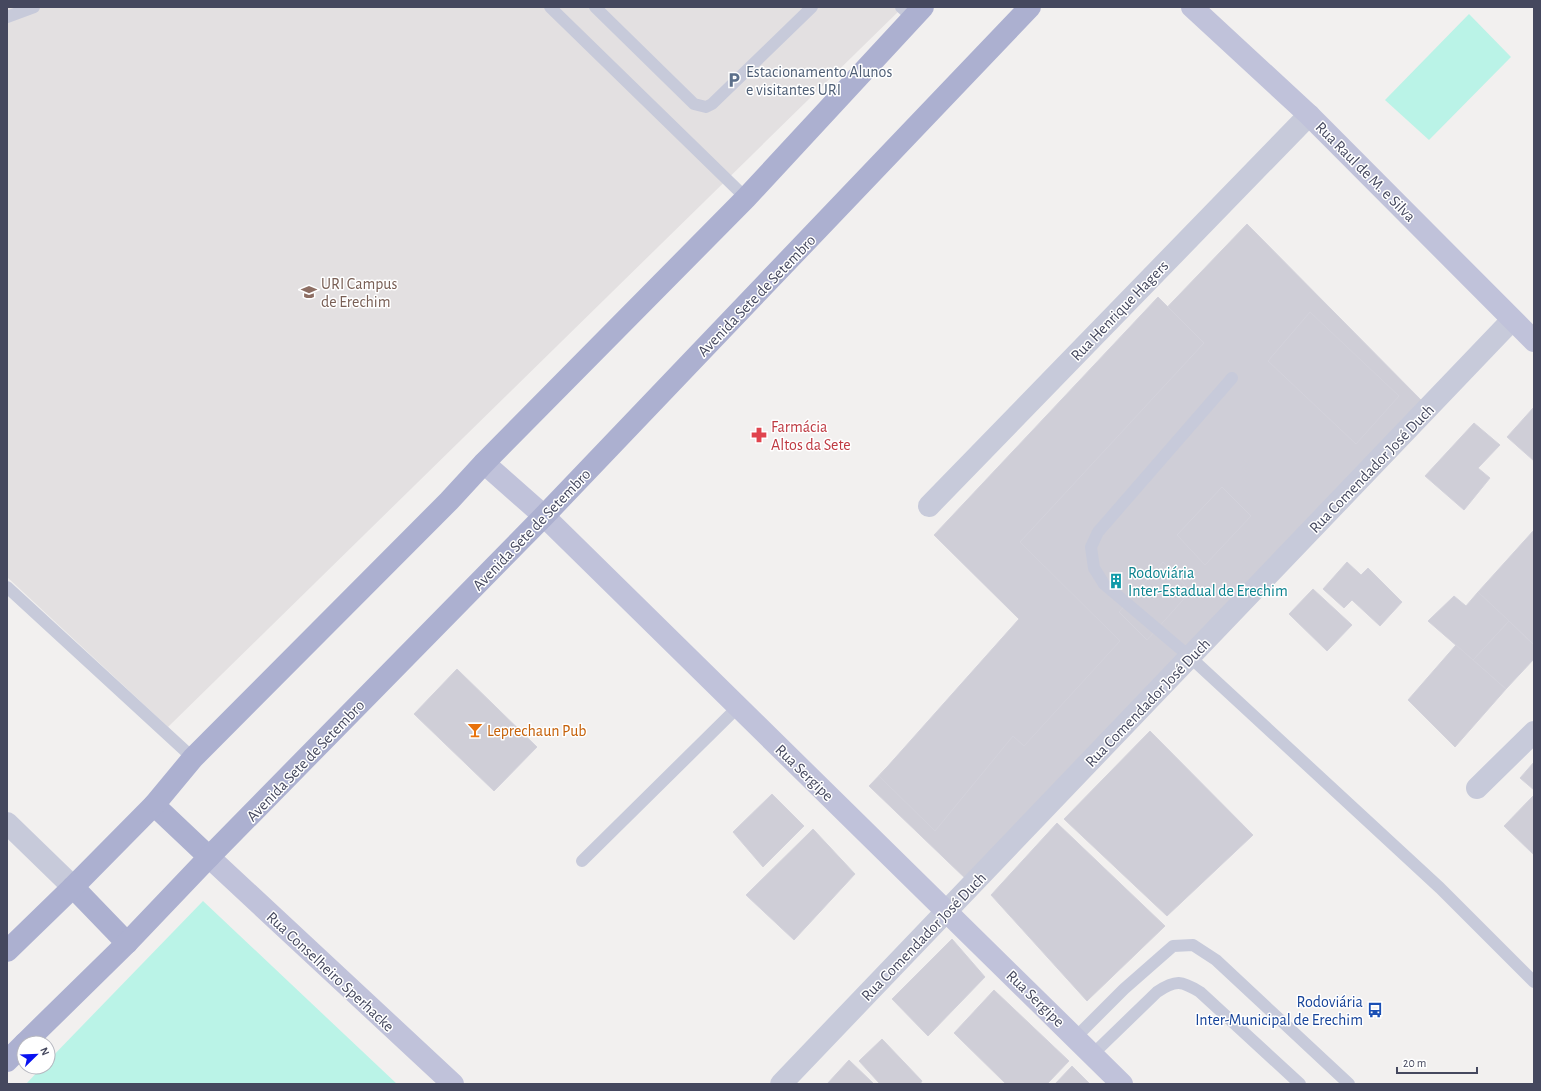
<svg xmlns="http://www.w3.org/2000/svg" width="1541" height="1091" font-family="'Alegreya Sans',sans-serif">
  <rect width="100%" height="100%" fill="#f2f0ef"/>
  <polygon fill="#e3e0e1" points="7,7 903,7 168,727 7,577"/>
  <g fill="#baf3e7">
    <polygon points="1469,14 1511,57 1429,140 1385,100"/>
    <polygon points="203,901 397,1084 26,1084 42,1067 48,1067 48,1061"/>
  </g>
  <g fill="#cfced7" stroke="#d3d2db">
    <polygon points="1247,224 1422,401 968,881 869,786 1024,624 942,542"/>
    <polygon points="1158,297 1204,343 1020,542 1120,641 1024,746 1013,736 935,831 879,776 1019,619 934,535"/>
    <polygon points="1310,312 1399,396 1356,444 1268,361"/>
    <polygon points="1534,407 1534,461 1507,437"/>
    <polygon points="1474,423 1500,445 1478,468 1490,478 1464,510 1425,476"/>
    <polygon points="1222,487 1251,516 1205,565 1177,535"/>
    <polygon points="1534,530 1534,645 1478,592"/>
    <polygon points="1163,562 1191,591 1147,640 1119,612"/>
    <polygon points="1347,562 1361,575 1368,568 1402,602 1380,626 1352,600 1344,608 1323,589"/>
    <polygon points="1313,589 1352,625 1327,651 1289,614"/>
    <polygon points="1478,592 1509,621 1473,660 1428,621 1454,596 1466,606"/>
    <polygon points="1509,621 1534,645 1534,659 1506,689 1473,660"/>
    <polygon points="1456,645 1506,689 1455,747 1408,700"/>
    <polygon points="457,669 537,747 494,791 414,714"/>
    <polygon points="1150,731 1253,835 1167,916 1064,819"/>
    <polygon points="1534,762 1534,790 1520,778"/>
    <polygon points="772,794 804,826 763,867 733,832"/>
    <polygon points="1534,795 1534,855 1504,826"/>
    <polygon points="1057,823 1165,926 1087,1001 991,895"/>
    <polygon points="813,829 855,874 794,940 746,895"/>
    <polygon points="952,939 985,977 928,1036 892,999"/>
    <polygon points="994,990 1069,1061 1047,1084 1006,1084 954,1033"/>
    <polygon points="882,1039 922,1081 920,1084 880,1084 859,1061"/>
    <polygon points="849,1060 874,1084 827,1084"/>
    <polygon points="1072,1066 1090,1084 1055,1084"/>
  </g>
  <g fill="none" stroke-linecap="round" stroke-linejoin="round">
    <g stroke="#c7cada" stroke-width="12">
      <polyline points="550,7 746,198"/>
      <polyline points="595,7 694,104 706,107 712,104 812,7"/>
      <polyline points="901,7 913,18"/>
      <polyline points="7,17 34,7"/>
      <polyline points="1232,378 1098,532 1091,547 1094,568 1104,584 1190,657 1440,888 1534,982"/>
      <polyline points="7,587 193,758"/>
      <polyline points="582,861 738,707"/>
      <polyline points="1076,1037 1124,989 1173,946 1193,945 1216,960 1349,1084"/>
      <path d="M1093 1054 1157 992C1176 979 1182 981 1200 992L1300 1084"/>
    </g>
    <g stroke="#c7cada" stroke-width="22">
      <polyline points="929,506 1309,115"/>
      <polyline points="1477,788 1534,732"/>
      <polyline points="7,823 73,887"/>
      <polyline points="781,1084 1512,320"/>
    </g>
    <g stroke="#c0c2da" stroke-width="22">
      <polyline points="1192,7 1309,115 1534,341"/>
      <polyline points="484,463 544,516 1122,1084"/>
      <polyline points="209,857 453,1084"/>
    </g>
    <g stroke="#acb0d0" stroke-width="22">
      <polyline points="154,805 209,857"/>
      <polyline points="73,887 127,943"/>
      <polyline points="7,951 73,887 154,805 193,758 449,501 484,463 746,198 923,7"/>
      <polyline points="25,1043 127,943 209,857 544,516 1030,7"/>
      <polyline points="7,1061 24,1044"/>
    </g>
  </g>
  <defs>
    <symbol id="parking-bare" viewBox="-9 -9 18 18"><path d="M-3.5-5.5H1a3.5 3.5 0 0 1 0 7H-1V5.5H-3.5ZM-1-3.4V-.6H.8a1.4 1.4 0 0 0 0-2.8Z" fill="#5c6f8a" stroke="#fff" stroke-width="2.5" paint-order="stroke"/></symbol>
    <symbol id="university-bare" viewBox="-9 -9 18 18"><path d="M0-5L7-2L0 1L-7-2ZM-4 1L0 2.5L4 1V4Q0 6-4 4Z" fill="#8d6e63" stroke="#fff" stroke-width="2.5" paint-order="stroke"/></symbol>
    <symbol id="pharmacy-bare" viewBox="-9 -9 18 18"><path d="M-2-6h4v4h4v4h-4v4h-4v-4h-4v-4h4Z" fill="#e0444e" stroke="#fff" stroke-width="2.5" paint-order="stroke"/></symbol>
    <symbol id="building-bare" viewBox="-9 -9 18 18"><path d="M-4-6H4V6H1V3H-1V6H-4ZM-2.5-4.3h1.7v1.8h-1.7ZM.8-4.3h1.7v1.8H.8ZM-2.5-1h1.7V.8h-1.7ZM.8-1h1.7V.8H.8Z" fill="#0f9aa8" stroke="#fff" stroke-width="2.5" paint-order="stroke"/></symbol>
    <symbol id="bar-bare" viewBox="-9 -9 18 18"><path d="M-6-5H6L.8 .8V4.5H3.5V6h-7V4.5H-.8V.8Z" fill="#e8710a" stroke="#fff" stroke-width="2.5" paint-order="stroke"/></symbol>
    <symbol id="bus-bare" viewBox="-9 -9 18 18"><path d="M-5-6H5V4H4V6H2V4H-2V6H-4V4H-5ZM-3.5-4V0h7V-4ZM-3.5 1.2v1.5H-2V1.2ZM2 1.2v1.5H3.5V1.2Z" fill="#1a4fb4" stroke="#fff" stroke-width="2.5" paint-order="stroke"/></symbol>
  </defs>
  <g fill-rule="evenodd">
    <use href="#parking-bare" x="723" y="69" width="22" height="22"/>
    <use href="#university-bare" x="298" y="281" width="22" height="22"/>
    <use href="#pharmacy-bare" x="748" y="424" width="22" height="22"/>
    <use href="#building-bare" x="1105" y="570" width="22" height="22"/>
    <use href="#bar-bare" x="464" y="719" width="22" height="22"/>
    <use href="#bus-bare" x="1364" y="999" width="22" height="22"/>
  </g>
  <g text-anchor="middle" stroke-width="3" stroke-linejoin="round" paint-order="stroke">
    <g font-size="16" fill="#4e5e75" stroke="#fff" text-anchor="start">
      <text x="746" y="77">Estacionamento Alunos<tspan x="746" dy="18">e visitantes URI</tspan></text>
    </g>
    <g font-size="16" fill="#45485e" stroke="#fff">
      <text transform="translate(1366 171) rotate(45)" y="6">Rua Raul de M. e Silva</text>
      <text transform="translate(756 295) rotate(-46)" y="6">Avenida Sete de Setembro</text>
      <text transform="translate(1119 310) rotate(-46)" y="6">Rua Henrique Hagers</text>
      <text transform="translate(1371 468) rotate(-46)" y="6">Rua Comendador José Duch</text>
      <text transform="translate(531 529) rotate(-46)" y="6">Avenida Sete de Setembro</text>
      <text transform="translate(1147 702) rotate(-46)" y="6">Rua Comendador José Duch</text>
      <text transform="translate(305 760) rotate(-46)" y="6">Avenida Sete de Setembro</text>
      <text transform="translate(805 772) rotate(44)" y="6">Rua Sergipe</text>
      <text transform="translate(923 936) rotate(-46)" y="6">Rua Comendador José Duch</text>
      <text transform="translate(331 971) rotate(43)" y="6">Rua Conselheiro Sperhacke</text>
      <text transform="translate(1036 998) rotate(44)" y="6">Rua Sergipe</text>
    </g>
    <g font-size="16" fill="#785e54" stroke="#fff" text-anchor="start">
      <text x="321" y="289">URI Campus<tspan x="321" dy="18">de Erechim</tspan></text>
    </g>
    <g font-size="16" fill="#be3a42" stroke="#fff" text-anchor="start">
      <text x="771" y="432">Farmácia<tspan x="771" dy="18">Altos da Sete</tspan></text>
    </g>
    <g font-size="16" fill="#0d838f" stroke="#fff" text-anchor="start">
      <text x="1128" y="578">Rodoviária<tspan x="1128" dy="18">Inter-Estadual de Erechim</tspan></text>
    </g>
    <g font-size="16" fill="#c56008" stroke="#fff" text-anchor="start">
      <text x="487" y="736">Leprechaun Pub</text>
    </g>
    <g font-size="16" fill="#164399" stroke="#fff" text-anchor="end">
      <text x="1363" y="1007">Rodoviária<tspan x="1363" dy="18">Inter-Municipal de Erechim</tspan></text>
    </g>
  </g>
  <rect width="1541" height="1091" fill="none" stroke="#45485e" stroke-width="16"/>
  <g transform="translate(36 1055) rotate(67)"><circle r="19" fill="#ffffff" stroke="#b5b6bf"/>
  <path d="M0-3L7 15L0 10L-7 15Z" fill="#0912f1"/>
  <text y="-6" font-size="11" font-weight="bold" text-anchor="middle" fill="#45485e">N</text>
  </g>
  <path d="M1397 1067v6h80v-6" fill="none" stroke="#45485e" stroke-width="2"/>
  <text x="1403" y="1067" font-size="12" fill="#45485e" stroke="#ffffff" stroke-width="3" paint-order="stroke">20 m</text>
</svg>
